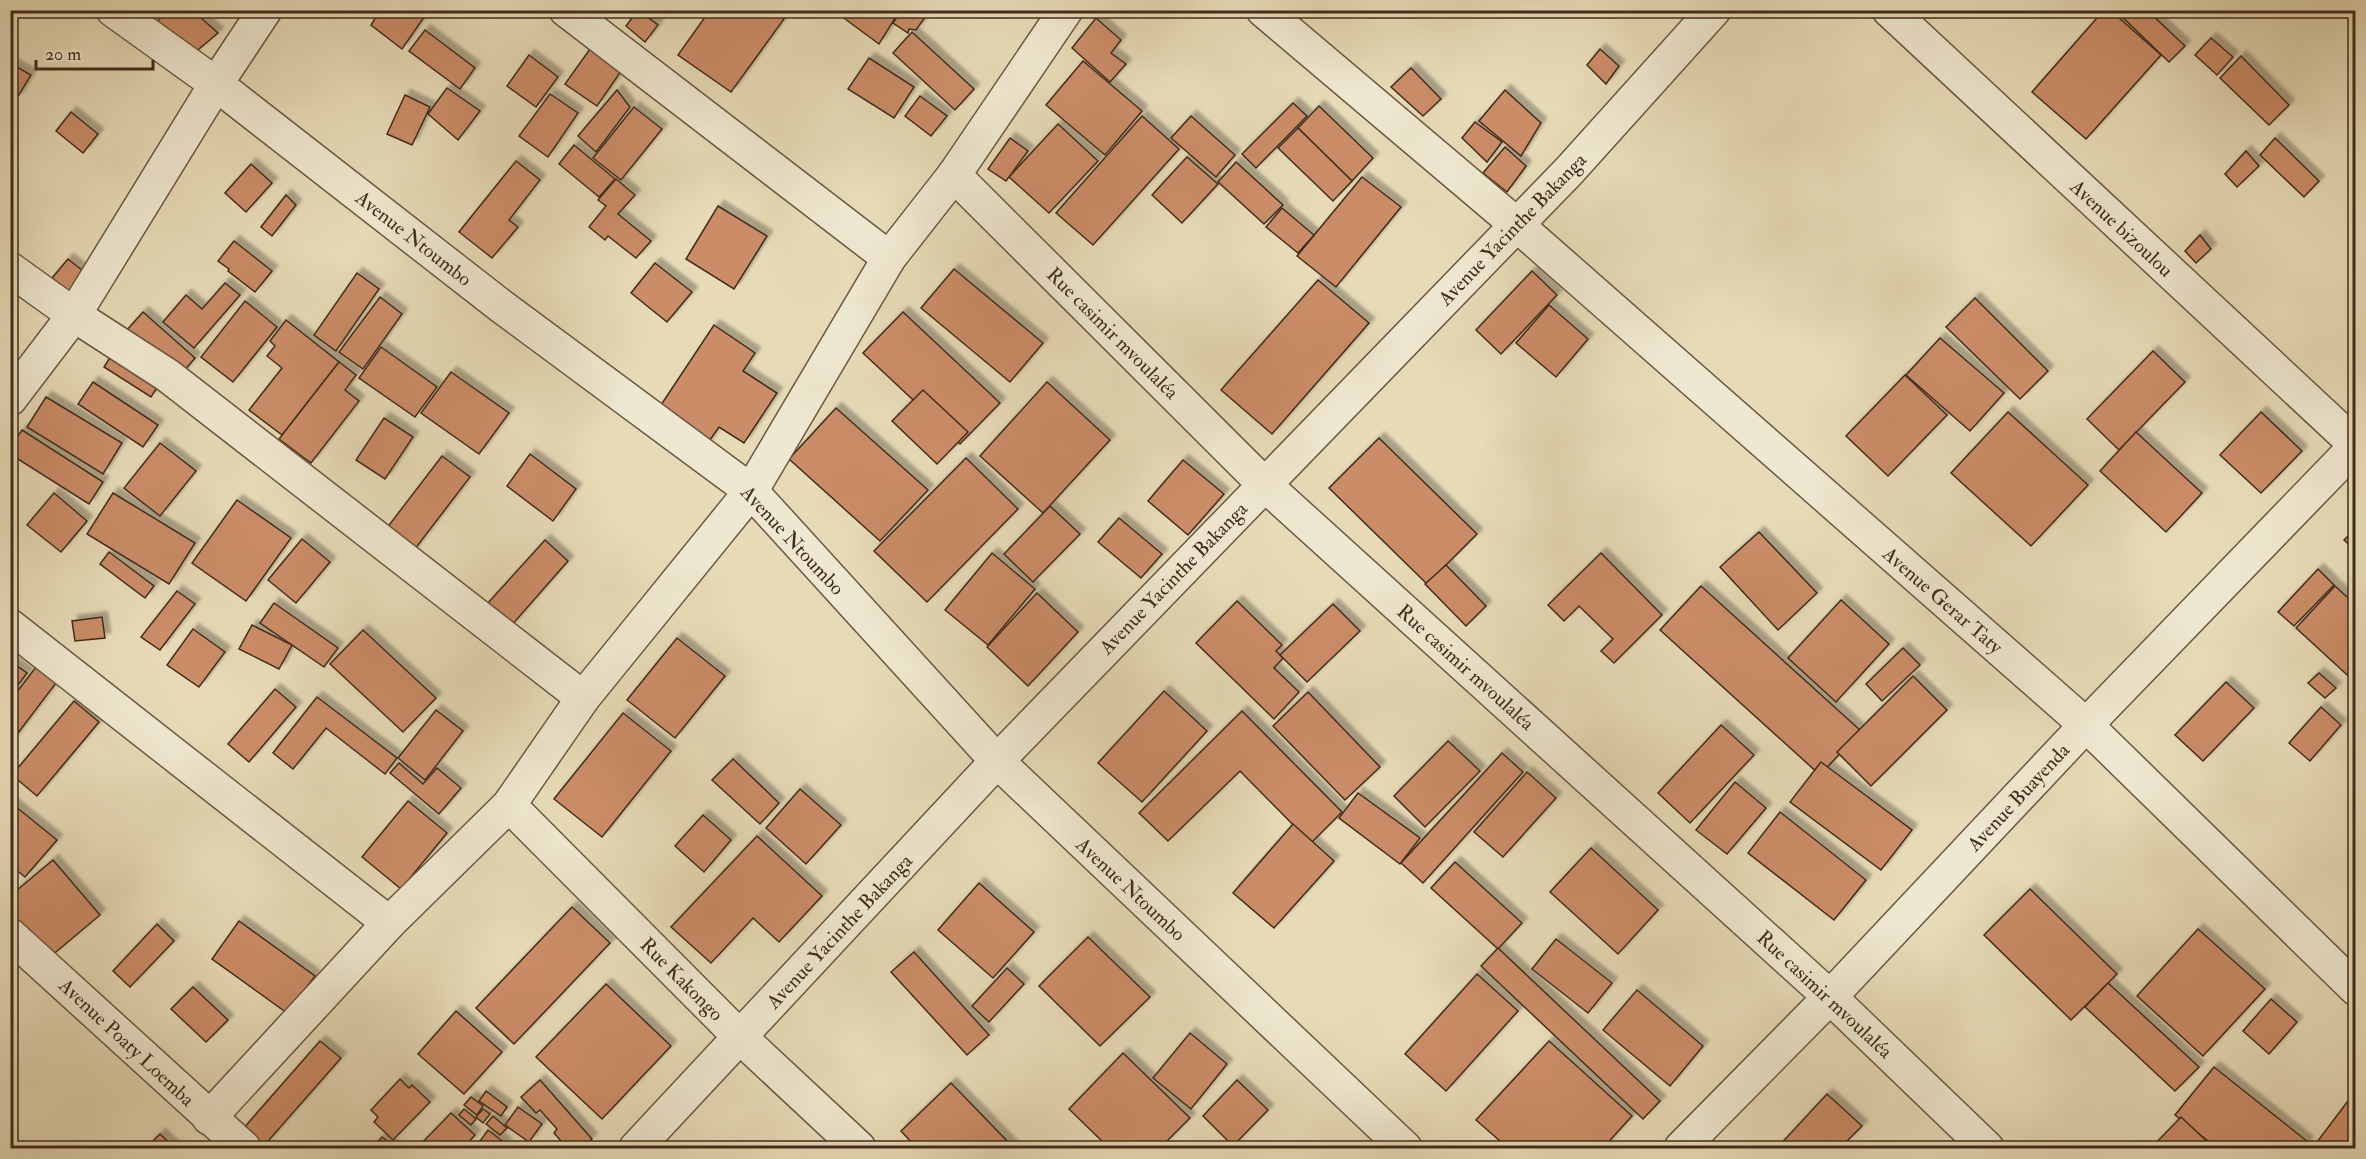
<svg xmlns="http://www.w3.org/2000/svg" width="2366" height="1159" font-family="'IM FELL Double Pica',serif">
  <defs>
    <filter id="shadow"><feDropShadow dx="5.5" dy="-5.5" stdDeviation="1.5" flood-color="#0004"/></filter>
  </defs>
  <rect width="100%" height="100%" fill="#e7dbb7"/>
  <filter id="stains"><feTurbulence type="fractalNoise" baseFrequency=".00333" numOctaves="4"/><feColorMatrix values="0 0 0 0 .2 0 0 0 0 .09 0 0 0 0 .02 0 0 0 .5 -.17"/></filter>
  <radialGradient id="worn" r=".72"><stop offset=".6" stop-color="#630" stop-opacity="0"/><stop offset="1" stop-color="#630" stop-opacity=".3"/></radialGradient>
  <g fill="#cb8d68" stroke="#402c1b" stroke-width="1.5" filter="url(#shadow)">
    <polygon points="167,10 192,10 218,33 193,54 156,23"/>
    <polygon points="380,10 429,10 402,49 371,25"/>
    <polygon points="638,10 658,25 645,42 626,26"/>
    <polygon points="710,10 789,12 731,92 678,55"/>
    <polygon points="833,10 891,10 897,15 879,44"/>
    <polygon points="902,10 930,10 916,30 909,29 908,33 893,23"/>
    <polygon points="2104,10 2110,10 2161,55 2086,139 2032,92"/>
    <polygon points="2115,10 2147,10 2185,46 2169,62"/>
    <polygon points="1096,18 1121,40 1111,53 1126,64 1110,82 1072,48"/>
    <polygon points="425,30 475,68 460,89 409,51"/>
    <polygon points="912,32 974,89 955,110 893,53"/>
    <polygon points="2211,38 2233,57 2217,75 2195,55"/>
    <polygon points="595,42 626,64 597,106 565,84"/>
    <polygon points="1600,49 1619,66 1606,84 1587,65"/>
    <polygon points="529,55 558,77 536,107 507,86"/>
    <polygon points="2241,56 2289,105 2269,125 2220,78"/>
    <polygon points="869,58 914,87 894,118 848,89"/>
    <polygon points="1083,61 1142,111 1105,155 1046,105"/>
    <polygon points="10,63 31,75 17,98 10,94"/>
    <polygon points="1411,68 1441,99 1423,116 1391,87"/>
    <polygon points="447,88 480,111 458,140 428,114"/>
    <polygon points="617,90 630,107 596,152 578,136"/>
    <polygon points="1505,90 1541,123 1521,156 1479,121"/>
    <polygon points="550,94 578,113 548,157 519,136"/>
    <polygon points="405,95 430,107 412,145 387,134"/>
    <polygon points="920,96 947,116 931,136 905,116"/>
    <polygon points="1293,103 1307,116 1256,168 1242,154"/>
    <polygon points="1319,106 1373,158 1352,181 1298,128"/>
    <polygon points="634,107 662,129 621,180 593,158"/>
    <polygon points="71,112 98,134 83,153 56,131"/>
    <polygon points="1142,116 1179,149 1093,245 1056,213"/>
    <polygon points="1191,116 1235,155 1216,177 1171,138"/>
    <polygon points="1475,122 1502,142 1487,162 1462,138"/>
    <polygon points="1058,124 1098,161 1049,213 1009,177"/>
    <polygon points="1298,128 1352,181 1333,201 1278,148"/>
    <polygon points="1010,138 1028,151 1006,181 988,169"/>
    <polygon points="2275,138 2319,181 2304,197 2260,155"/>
    <polygon points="574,145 615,179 599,197 559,164"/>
    <polygon points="1505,147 1526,166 1507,192 1483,173"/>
    <polygon points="2246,151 2259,166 2237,187 2225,174"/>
    <polygon points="1187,157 1218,184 1182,223 1152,195"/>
    <polygon points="516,161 540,180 509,220 518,227 492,258 459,232"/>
    <polygon points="1236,162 1283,205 1264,224 1218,182"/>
    <polygon points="251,164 272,183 246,212 225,193"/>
    <polygon points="1362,177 1401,207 1336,287 1297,256"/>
    <polygon points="616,179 635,195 618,214 651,241 636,258 608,236 605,240 589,227 606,206 598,200"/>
    <polygon points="286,195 296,205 272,236 261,227"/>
    <polygon points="718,206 767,236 734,289 686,259"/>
    <polygon points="1282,208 1314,235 1298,253 1266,227"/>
    <polygon points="2200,235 2211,249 2196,263 2185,251"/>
    <polygon points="234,241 272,271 255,292 228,271 229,269 218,261"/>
    <polygon points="68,259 87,274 71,293 52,278"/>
    <polygon points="655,263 692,292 667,322 631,293"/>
    <polygon points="954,269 1043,343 1010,382 921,308"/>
    <polygon points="1532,271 1557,295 1501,354 1476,330"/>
    <polygon points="357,273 379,289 336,351 314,335"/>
    <polygon points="1318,280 1369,323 1272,434 1221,390"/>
    <polygon points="225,283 240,295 194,348 163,322 186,295 202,309"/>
    <polygon points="380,297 402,314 363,369 339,352"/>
    <polygon points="1975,298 2048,371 2020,399 1946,327"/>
    <polygon points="245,301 277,327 233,382 201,357"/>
    <polygon points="1549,305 1588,339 1556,377 1516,343"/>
    <polygon points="143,312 195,358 178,378 126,331"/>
    <polygon points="903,312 1000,403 960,444 863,353"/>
    <polygon points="286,320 339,362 282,435 249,410 282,368 267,356 275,346 270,341"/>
    <polygon points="714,325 755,353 743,371 777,393 744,443 719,427 705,447 655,414"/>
    <polygon points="1940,338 2004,393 1970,431 1906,375"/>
    <polygon points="381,347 437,387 415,417 359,378"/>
    <polygon points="114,351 162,380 151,397 104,367"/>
    <polygon points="2153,351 2185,382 2119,450 2087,419"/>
    <polygon points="339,362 356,375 345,390 359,401 311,463 279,439"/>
    <polygon points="451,372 509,413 479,454 421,413"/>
    <polygon points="1905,375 1947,415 1888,476 1846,436"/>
    <polygon points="93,382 158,425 143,447 78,404"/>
    <polygon points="1047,382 1110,440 1043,513 980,456"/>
    <polygon points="923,390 968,432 937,464 892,421"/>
    <polygon points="46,397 122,443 103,474 27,427"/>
    <polygon points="836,408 928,490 880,541 789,459"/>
    <polygon points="2008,412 2088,485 2031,546 1951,473"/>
    <polygon points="2261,412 2302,451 2261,493 2220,455"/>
    <polygon points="384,418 413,437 385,479 356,460"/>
    <polygon points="22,430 103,482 89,504 10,454 10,447"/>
    <polygon points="2136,432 2202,493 2166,532 2100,471"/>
    <polygon points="1379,438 1477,534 1427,584 1329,488"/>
    <polygon points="160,443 196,471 160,516 124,488"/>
    <polygon points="530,454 576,489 553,521 507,486"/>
    <polygon points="442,456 470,477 408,558 380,537"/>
    <polygon points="966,458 1018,509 927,602 874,551"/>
    <polygon points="1183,460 1224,494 1188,535 1148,501"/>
    <polygon points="54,493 87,521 61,552 27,525"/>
    <polygon points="113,493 195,543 169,584 87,534"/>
    <polygon points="237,500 291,538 246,601 192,563"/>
    <polygon points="1050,506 1080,534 1033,582 1004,554"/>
    <polygon points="1119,518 1162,554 1141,578 1098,542"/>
    <polygon points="2356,528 2356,551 2344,540"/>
    <polygon points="1759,532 1817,593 1778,630 1720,567"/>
    <polygon points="302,539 330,562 296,603 268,580"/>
    <polygon points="545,540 568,561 511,626 487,604"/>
    <polygon points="109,552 154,586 145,598 100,564"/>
    <polygon points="992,553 1035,589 988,645 945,610"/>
    <polygon points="1601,553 1662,615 1614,663 1601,651 1613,639 1579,606 1564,621 1548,605"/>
    <polygon points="1446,565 1486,606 1466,626 1425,584"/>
    <polygon points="2318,569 2334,585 2294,626 2278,612"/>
    <polygon points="1701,586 1861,731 1820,775 1660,630"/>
    <polygon points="2335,586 2356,605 2356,683 2296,628"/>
    <polygon points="177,591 195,604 160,650 141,637"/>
    <polygon points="1037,593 1078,632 1028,686 987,647"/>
    <polygon points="1841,600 1889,644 1836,702 1788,658"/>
    <polygon points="1237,601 1282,645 1276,651 1283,658 1274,668 1299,692 1274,719 1196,643"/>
    <polygon points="274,603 338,648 324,667 260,623"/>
    <polygon points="1333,604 1360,631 1307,682 1280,655"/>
    <polygon points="102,617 105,638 75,641 72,621"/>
    <polygon points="252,625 292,645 279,669 239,649"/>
    <polygon points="193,629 225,652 199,687 167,665"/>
    <polygon points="363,630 436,698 403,732 330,664"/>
    <polygon points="677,638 725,676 675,738 627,700"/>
    <polygon points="1903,648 1920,665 1882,701 1866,684"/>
    <polygon points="10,661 27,673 10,696"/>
    <polygon points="36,667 56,683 12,741 10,701"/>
    <polygon points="2319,673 2336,688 2325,698 2308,683"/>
    <polygon points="1913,676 1947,710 1871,786 1837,752"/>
    <polygon points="2226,682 2254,708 2203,761 2175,735"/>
    <polygon points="275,689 296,707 249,762 228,744"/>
    <polygon points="1164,691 1207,731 1142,802 1098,763"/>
    <polygon points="1308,692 1380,767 1345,800 1273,726"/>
    <polygon points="317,697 397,758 385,774 326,728 293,769 273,753"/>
    <polygon points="74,701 99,722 37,796 12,775"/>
    <polygon points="2321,707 2341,725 2310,761 2289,743"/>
    <polygon points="436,710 463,731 425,780 398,758"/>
    <polygon points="1242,711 1342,812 1311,843 1240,771 1168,841 1139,813"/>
    <polygon points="623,713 671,751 602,837 554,799"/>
    <polygon points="1721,725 1754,755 1690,823 1658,793"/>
    <polygon points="1448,741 1480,771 1425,827 1394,796"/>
    <polygon points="1502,753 1523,772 1423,883 1401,863"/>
    <polygon points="733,759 779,803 760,824 712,780"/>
    <polygon points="1821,762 1912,830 1881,870 1790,802"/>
    <polygon points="399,763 423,784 437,768 461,788 439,814 390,773"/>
    <polygon points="1527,772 1556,798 1503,857 1474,832"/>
    <polygon points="1735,782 1766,808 1727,854 1696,830"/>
    <polygon points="800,789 841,825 806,864 766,828"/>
    <polygon points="1358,793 1420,838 1400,864 1339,818"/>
    <polygon points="408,801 447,833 401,889 362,857"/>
    <polygon points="10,802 57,840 25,877 10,865"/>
    <polygon points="1780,812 1866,880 1834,920 1748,853"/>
    <polygon points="703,815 731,840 704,872 675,846"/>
    <polygon points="1293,824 1334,861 1274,928 1233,893"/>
    <polygon points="757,836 822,896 779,942 753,918 711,963 671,927"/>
    <polygon points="1591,848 1658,910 1618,954 1550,892"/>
    <polygon points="53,860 100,915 50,957 10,911 10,896"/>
    <polygon points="1455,862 1522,923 1498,949 1431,888"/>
    <polygon points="979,883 1034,932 993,978 938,930"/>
    <polygon points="2030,889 2117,974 2071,1020 1984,935"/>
    <polygon points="572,907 610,943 514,1044 476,1008"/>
    <polygon points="239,921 315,976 287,1013 212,959"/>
    <polygon points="157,924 174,941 130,987 113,971"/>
    <polygon points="2198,929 2265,989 2203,1056 2137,996"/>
    <polygon points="1088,937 1150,997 1100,1046 1039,986"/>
    <polygon points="1556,939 1612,983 1588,1013 1532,969"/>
    <polygon points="1498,948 1660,1101 1643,1119 1481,966"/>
    <polygon points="914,952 989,1035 967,1055 891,972"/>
    <polygon points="1007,968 1024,984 989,1022 972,1006"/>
    <polygon points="1477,974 1518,1011 1446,1091 1405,1054"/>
    <polygon points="2108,983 2199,1067 2175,1091 2085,1007"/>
    <polygon points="606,984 671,1046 602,1119 536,1057"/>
    <polygon points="193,987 228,1020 206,1042 171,1009"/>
    <polygon points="1637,990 1703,1046 1670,1086 1603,1030"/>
    <polygon points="2271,999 2297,1022 2269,1054 2243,1031"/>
    <polygon points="456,1011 502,1052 464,1094 418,1054"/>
    <polygon points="1190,1033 1227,1064 1191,1109 1153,1078"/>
    <polygon points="320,1041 341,1058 262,1148 242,1130"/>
    <polygon points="1549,1041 1632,1116 1603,1148 1508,1148 1476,1120"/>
    <polygon points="1123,1053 1190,1118 1160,1148 1109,1148 1069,1109"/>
    <polygon points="2214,1067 2308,1142 2303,1148 2217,1148 2175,1115"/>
    <polygon points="400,1079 409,1088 412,1085 430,1102 393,1140 374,1122 378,1117 371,1110"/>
    <polygon points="540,1080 592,1139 580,1148 567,1148 554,1133 557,1129 540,1110 536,1113 521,1097"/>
    <polygon points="1237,1080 1268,1110 1233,1146 1203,1116"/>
    <polygon points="951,1083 1012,1146 1009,1148 917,1148 901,1131"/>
    <polygon points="486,1091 507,1107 501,1116 479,1101"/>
    <polygon points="1827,1094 1862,1126 1840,1148 1777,1148"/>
    <polygon points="471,1097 483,1106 477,1115 464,1105"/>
    <polygon points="2348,1101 2356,1106 2356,1130 2342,1148 2326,1148 2317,1142"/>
    <polygon points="518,1107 542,1124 529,1142 505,1125"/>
    <polygon points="464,1109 476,1119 471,1125 459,1115"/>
    <polygon points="483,1109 490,1114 483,1123 476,1117"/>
    <polygon points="451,1113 475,1135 463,1148 417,1148"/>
    <polygon points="493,1116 507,1128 500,1135 486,1124"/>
    <polygon points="2181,1117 2214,1148 2156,1148 2153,1146"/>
    <polygon points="488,1130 506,1144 503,1148 490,1148 480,1141"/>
    <polygon points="160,1134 175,1148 146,1148"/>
    <polygon points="382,1137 396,1148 372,1148"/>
  </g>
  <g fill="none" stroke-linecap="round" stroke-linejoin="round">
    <defs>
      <g id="minor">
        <polyline points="113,10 216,84 501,306 751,491 997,761 1405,1148"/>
        <polyline points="566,10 889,258"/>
        <polyline points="1263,10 1517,225 2086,725 2356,989"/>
        <polyline points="1889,10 2356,445"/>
        <polyline points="954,175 1264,484 1830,997 1987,1148"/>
        <polyline points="10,269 74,315 167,375 583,698"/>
        <polyline points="10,399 74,315 216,84 265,10"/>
        <polyline points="10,626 389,923"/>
        <polyline points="509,805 740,1037 859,1148"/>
        <polyline points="10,935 244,1148"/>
        <polyline points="209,1118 389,923 509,805 583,698 751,491 889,258 954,175 1066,10"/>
        <polyline points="636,1148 997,761 1569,171 1714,10"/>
        <polyline points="1681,1148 1830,997 2086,725 2356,446"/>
      </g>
    </defs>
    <use href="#minor" stroke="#6a5842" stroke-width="36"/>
    <use href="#minor" stroke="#efe8d0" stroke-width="33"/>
  </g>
  <g text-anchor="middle" stroke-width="6" stroke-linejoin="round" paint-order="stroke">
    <g font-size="20" fill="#402c1b" stroke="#efe8d0">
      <text transform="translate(2122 228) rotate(43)" y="7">Avenue bizoulou</text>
      <text transform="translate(1512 229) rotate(-46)" y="7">Avenue Yacinthe Bakanga</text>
      <text transform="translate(414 238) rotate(38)" y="7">Avenue Ntoumbo</text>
      <text transform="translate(1113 333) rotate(45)" y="7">Rue casimir mvoulaléa</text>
      <text transform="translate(793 540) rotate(47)" y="7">Avenue Ntoumbo</text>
      <text transform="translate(1173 578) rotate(-46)" y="7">Avenue Yacinthe Bakanga</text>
      <text transform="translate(1943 600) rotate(41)" y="7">Avenue Gerar Taty</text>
      <text transform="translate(1466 667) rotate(42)" y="7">Rue casimir mvoulaléa</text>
      <text transform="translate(2018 797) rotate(-47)" y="7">Avenue Buayenda</text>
      <text transform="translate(1131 889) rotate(43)" y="7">Avenue Ntoumbo</text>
      <text transform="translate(839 931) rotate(-47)" y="7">Avenue Yacinthe Bakanga</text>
      <text transform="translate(682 979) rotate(45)" y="7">Rue Kakongo</text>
      <text transform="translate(1825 994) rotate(43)" y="7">Rue casimir mvoulaléa</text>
      <text transform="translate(127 1042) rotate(43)" y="7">Avenue Poaty Loemba</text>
    </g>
  </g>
  <rect width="2366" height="1159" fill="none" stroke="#e7dbb7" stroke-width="36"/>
  <rect x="12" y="12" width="2342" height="1135" fill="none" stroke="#402c1b" stroke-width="3"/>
  <rect x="18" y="18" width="2330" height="1123" fill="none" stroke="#402c1b" stroke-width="1.5"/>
  <path d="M36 60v9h117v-9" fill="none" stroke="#402c1b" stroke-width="3"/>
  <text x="45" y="60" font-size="18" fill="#402c1b" stroke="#efe8d0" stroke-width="4.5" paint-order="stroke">20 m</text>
  <rect width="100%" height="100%" filter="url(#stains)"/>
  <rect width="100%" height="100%" fill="url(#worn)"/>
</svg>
